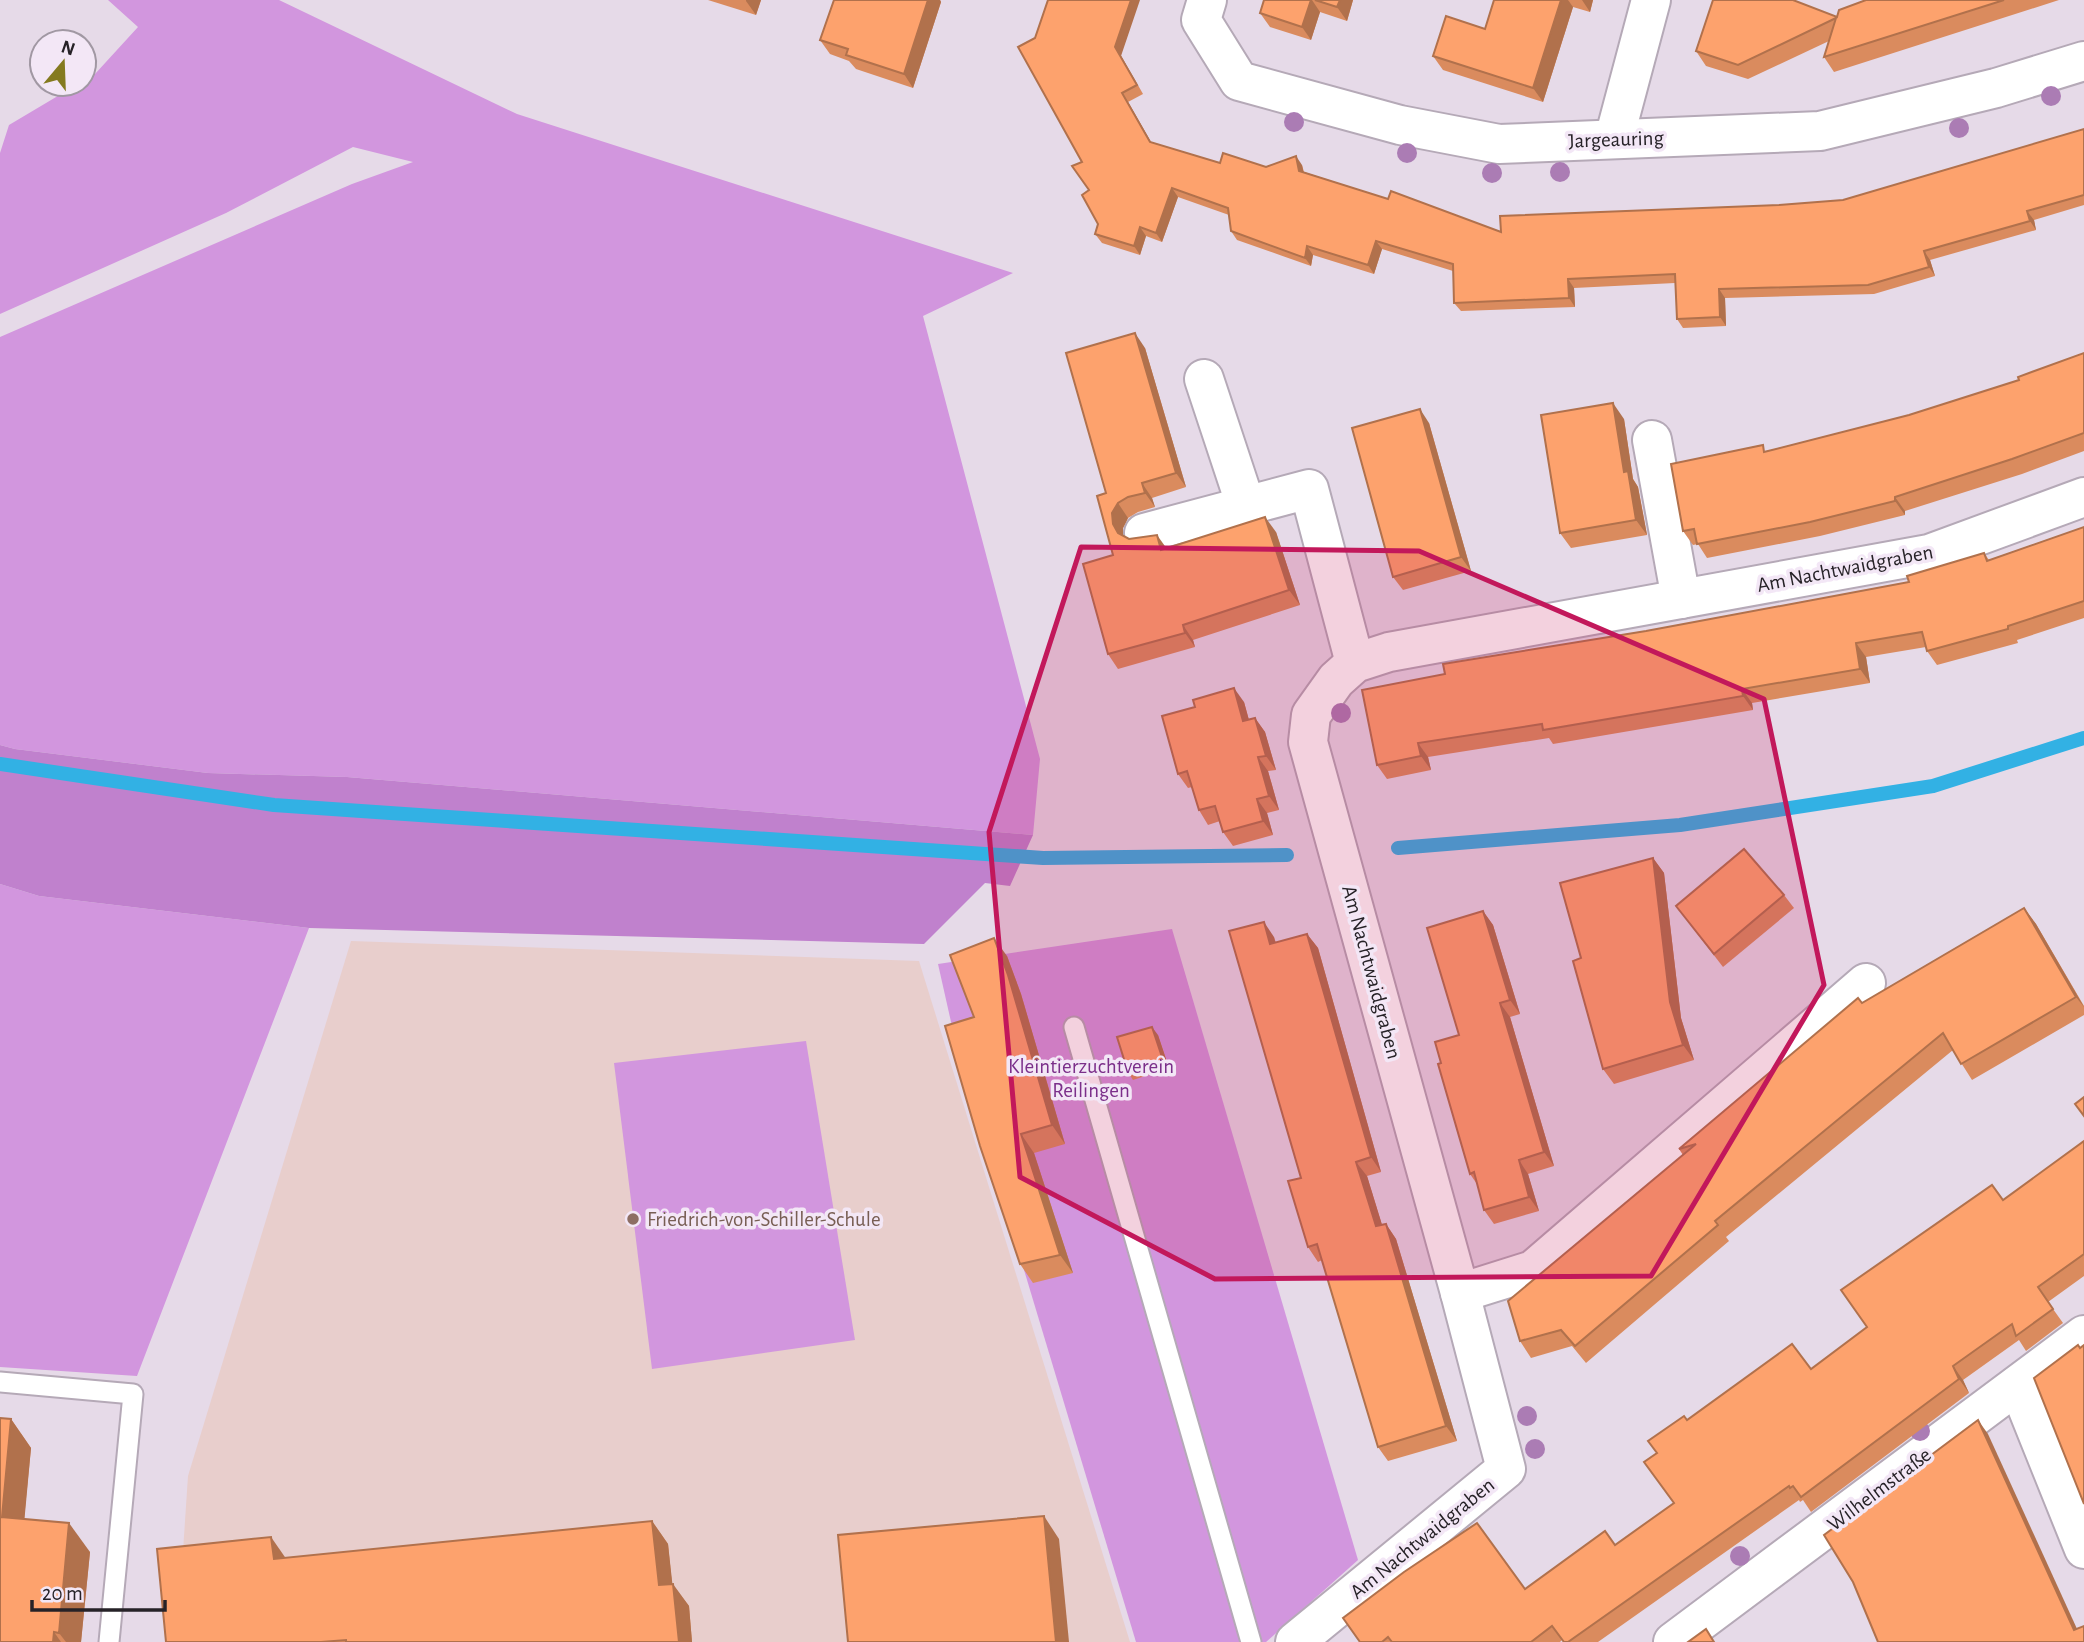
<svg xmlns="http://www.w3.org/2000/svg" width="2084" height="1642" font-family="'Alegreya Sans',sans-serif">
  <rect width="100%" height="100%" fill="#e6dae8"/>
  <polygon fill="#e8cecc" points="351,941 919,961 1130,1642 177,1642 188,1476"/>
  <g fill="#d296de">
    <polygon points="108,0 279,0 517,114 1013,273 923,316 1040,759 1033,835 347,777 208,773 15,749 0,745 0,337 352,184 413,162 353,147 226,213 0,314 0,153 9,125 78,84 84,84 84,81 95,74 138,27"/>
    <polygon points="0,884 39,896 309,928 137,1376 0,1367"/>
    <polygon points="1172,929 1358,1560 1266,1642 1136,1642 956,1044 938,964"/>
    <polygon points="806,1041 855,1340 652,1369 614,1063"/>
  </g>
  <polygon fill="#c081cd" points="0,745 15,749 208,773 347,777 1033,835 1010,886 985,883 924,944 309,928 39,896 0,884"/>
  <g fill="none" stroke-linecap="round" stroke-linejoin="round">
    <g stroke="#32b1e4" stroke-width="14">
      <polyline points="0,764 274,805 1043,858 1287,855"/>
      <polyline points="1398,848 1680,825 1933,786 2084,738"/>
    </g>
    <defs>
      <g id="service">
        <polyline points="1074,1027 1251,1642"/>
        <polyline points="0,1382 133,1394 109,1642"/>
      </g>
      <g id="minor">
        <polyline points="1207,0 1201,20 1239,81 1400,125 1499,144 1820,131 1996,88 2084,61"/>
        <polyline points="1614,139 1651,0"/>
        <polyline points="1204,379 1246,506"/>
        <polyline points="1652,440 1681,599"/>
        <polyline points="1144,533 1309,489 1355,663"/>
        <polyline points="1460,1293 1533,1270 1866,983"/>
        <polyline points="2018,1385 2084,1549"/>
        <polyline points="1295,1642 1506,1469 1460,1293 1308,742 1311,715 1336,680 1355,663 1389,652 1929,554 2084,497"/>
        <polyline points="1673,1642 2084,1335"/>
      </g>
    </defs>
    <use href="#service" stroke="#b5a9b7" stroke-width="23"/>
    <use href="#minor" stroke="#b5a9b7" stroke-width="42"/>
    <use href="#service" stroke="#fff" stroke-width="19"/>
    <use href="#minor" stroke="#fff" stroke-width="38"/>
  </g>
  <g fill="#ab7cb4">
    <circle cx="2051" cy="96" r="10"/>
    <circle cx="1294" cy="122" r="10"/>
    <circle cx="1959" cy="128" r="10"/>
    <circle cx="1407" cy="153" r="10"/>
    <circle cx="1560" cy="172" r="10"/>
    <circle cx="1492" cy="173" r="10"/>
    <circle cx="1341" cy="713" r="10"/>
    <circle cx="1527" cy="1416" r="10"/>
    <circle cx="1920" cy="1431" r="10"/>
    <circle cx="1535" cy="1449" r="10"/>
    <circle cx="1740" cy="1556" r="10"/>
  </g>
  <g fill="#da8b5e">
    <polygon points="708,0 761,0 756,15"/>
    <polygon points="834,0 940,0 941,2 913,88 856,69 849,61 830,54 820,40"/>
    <polygon points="1264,0 1353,0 1347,21 1320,12 1311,40 1270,27 1260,13"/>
    <polygon points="1494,0 1593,0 1590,12 1573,7 1543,102 1443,70 1433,56 1485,29"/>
    <polygon points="1866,0 2059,0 1834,72 1824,57 1829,41 1748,79 1706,66 1696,51 1837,17"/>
    <polygon points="1035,38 1121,56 1143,94 1128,102 1151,142 1220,163 1266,167 1302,165 1304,172 1388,199 1501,232 1779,205 1843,200 2084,129 2084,205 2034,220 2036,230 1930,260 1935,276 1874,294 1725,298 1726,326 1683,328 1677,319 1675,283 1574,288 1575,307 1461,311 1454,303 1453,271 1382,249 1374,274 1313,255 1311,266 1237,240 1231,231 1229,215 1178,197 1162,242 1146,236 1140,255 1102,243 1095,234 1098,224 1082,162"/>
    <polygon points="1145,348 1186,487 1152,498 1155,507 1138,512 1128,518 1123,528 1123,536 1129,539 1166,548 1276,532 1300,605 1193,640 1195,647 1118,669 1108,654 1113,555 1106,493"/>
    <polygon points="2084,353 2084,451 2022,474 1905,511 1905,515 1820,536 1707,558 1698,544 1693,545 1683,531 1767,451 1909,415 2019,380"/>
    <polygon points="1624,419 1633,479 1638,487 1647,535 1571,548 1560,533"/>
    <polygon points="1429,423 1471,571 1403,590 1393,577"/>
    <polygon points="2084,527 2084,618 2017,640 2018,643 1937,665 1927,651 1926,647 1866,657 1870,683 1752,703 1753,710 1553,744 1549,738 1428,757 1431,770 1387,779 1377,765 1445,674 1646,631 1909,582 1984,553 1989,560"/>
    <polygon points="1244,702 1249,720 1255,718 1265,732 1276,770 1268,771 1279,810 1267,813 1273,835 1233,846 1223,832 1220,821 1208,825 1199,810 1192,787 1188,788 1178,774"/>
    <polygon points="1653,858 1664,873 1681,1018 1694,1060 1614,1084 1603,1069 1581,958"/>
    <polygon points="1784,895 1794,908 1723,967 1676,906"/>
    <polygon points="2024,908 2036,924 2084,1006 2084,1015 1972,1080 1953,1050 1726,1237 1729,1241 1586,1363 1572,1346 1531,1358 1520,1341 1683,1155 1679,1149 1862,1003"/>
    <polygon points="1483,911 1493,925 1520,1014 1510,1017 1554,1166 1528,1174 1539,1211 1494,1224 1484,1210 1477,1184 1470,1174 1441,1063 1459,1035"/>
    <polygon points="1307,934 1318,948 1381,1172 1367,1176 1382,1225 1386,1224 1396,1239 1457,1441 1388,1461 1378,1447 1322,1260 1318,1262 1308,1247 1274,937 1276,943"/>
    <polygon points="1007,956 1021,994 1065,1144 1034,1153 1073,1273 1033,1283 1020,1264 974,1017"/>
    <polygon points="1158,1035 1169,1068 1133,1080 1128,1072"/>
    <polygon points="2084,1141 2084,1276 2048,1302 2063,1323 2026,1351 2019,1340 1963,1380 1969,1393 1811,1512 1803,1500 1800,1502 1799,1500 1598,1642 1563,1642 1562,1640 1560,1642 1360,1642 1343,1618 1525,1589 1615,1545 1674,1503 1657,1453 1687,1420 1811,1369 1867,1327 2003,1200"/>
    <polygon points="11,1419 31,1448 24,1519 90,1552 81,1642 0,1642"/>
    <polygon points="652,1521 668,1544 672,1584 689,1606 692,1642 166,1642 286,1558"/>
  </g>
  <g fill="#b1714c">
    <polygon points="746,0 761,0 756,15 746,1"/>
    <polygon points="928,0 940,0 941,2 913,88 904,74"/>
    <polygon points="1131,0 1140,0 1121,56 1143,94 1115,47"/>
    <polygon points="1311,0 1312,0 1320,12 1311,40 1302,27"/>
    <polygon points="1340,0 1353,0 1347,21 1337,7"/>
    <polygon points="1561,0 1568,0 1573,7 1543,102 1533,88"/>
    <polygon points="1582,0 1593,0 1590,12"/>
    <polygon points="1122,93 1128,102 1156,151 1150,142"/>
    <polygon points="1296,156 1302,165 1305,180 1299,171"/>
    <polygon points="1172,188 1178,197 1162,242 1156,233"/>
    <polygon points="2027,211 2034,220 2036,230 2030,221"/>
    <polygon points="1140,227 1146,236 1140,255 1134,246"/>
    <polygon points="1376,241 1382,249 1374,274 1368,265"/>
    <polygon points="1307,246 1313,255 1311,266 1305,258"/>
    <polygon points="1924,251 1930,260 1935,276 1929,267"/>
    <polygon points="1568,279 1574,288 1575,307 1569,298"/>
    <polygon points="1719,289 1725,298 1726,326 1720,317"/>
    <polygon points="1135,333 1145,348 1186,487 1176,473"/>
    <polygon points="1613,403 1624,419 1633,479 1638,487 1647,535 1636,520 1624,472"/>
    <polygon points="1420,409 1429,423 1471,571 1461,557"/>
    <polygon points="1142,483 1152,498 1155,507 1145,493"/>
    <polygon points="1895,497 1905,511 1905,515 1895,501"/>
    <polygon points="1118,503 1128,518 1123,528 1123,539 1118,533 1113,524 1112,513"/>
    <polygon points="1265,517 1276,532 1300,605 1289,590"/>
    <polygon points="1157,535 1167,549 1161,550"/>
    <polygon points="1183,625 1193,640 1195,647 1185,633"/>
    <polygon points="1856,643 1866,657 1870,683 1860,669"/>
    <polygon points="1234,688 1244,702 1253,735 1243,721"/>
    <polygon points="1742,689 1752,703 1753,710 1743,696"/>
    <polygon points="1255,718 1265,732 1276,770 1266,756"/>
    <polygon points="1418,743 1428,757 1431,770 1421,756"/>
    <polygon points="1258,757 1268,771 1279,810 1269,796"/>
    <polygon points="1257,799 1267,813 1273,835 1263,821"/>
    <polygon points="1653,858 1664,873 1681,1018 1694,1060 1683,1045 1670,1002"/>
    <polygon points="2024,908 2036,924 2084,1007 2076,997"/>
    <polygon points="1483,911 1493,925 1520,1014 1510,1000"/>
    <polygon points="1264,922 1274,937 1280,959 1270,944"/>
    <polygon points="1307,934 1318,948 1381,1172 1371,1157"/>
    <polygon points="994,938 1007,956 1021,994 1065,1144 1052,1125"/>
    <polygon points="1500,1003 1510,1017 1554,1166 1544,1152"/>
    <polygon points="1152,1027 1158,1035 1169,1068 1163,1060"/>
    <polygon points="1021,1134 1034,1153 1073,1273 1060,1255"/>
    <polygon points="1519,1160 1528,1174 1539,1211 1529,1197"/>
    <polygon points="1356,1162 1367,1176 1387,1241 1376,1226"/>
    <polygon points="1386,1224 1396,1239 1457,1441 1446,1426"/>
    <polygon points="1953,1366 1963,1380 1969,1393 1959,1379"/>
    <polygon points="11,1419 31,1448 22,1546 2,1517"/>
    <polygon points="1978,1420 1988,1434 2083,1642 2074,1630"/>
    <polygon points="1044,1516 1059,1539 1069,1642 1056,1642"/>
    <polygon points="652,1521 668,1544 675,1608 659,1585"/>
    <polygon points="69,1523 90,1552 81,1642 66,1642 59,1633"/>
    <polygon points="271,1537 287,1560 274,1559"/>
    <polygon points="673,1584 689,1606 692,1642 679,1642"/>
    <polygon points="54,1632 61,1642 53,1642"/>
  </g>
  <g fill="#fda26d" stroke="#b1714c" stroke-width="2">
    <polygon points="834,0 928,0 904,74 846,55 848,49 820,40"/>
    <polygon points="1048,0 1131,0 1115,47 1137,85 1122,93 1150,142 1220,163 1223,153 1266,167 1296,156 1299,171 1388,199 1391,191 1501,232 1500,216 1779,205 1843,200 2084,129 2084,195 2027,211 2030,221 1924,251 1929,267 1868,285 1719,289 1720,317 1677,319 1675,274 1568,279 1569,298 1454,303 1453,264 1376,241 1368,265 1307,246 1305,258 1231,231 1228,208 1172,188 1156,233 1140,227 1134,246 1095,234 1098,224 1082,195 1089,190 1072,166 1082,162 1018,47 1035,38"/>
    <polygon points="1264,0 1311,0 1302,27 1260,13"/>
    <polygon points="1315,0 1340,0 1337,7"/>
    <polygon points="1494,0 1561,0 1533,88 1433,56 1446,16 1485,29"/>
    <polygon points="1713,0 1793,0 1837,17 1839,10 1866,0 2004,0 1824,57 1836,18 1738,65 1696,51"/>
    <polygon points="1135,333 1176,473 1142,483 1145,493 1128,497 1118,503 1112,513 1113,524 1118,533 1129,539 1157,535 1161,550 1265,517 1289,590 1183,625 1185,633 1108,654 1083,564 1113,555 1097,496 1106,493 1066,353"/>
    <polygon points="2084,353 2084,433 2012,459 1895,497 1895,501 1810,522 1697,544 1694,529 1683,531 1671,464 1763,445 1764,452 1909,415 2019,380 2018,377"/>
    <polygon points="1613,403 1624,472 1628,471 1636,520 1560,533 1541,415"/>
    <polygon points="1420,409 1461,557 1393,577 1352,428"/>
    <polygon points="2084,527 2084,601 2008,626 2008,629 1927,651 1922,632 1856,643 1860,669 1742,689 1743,696 1543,730 1542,724 1418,743 1421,756 1377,765 1362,690 1445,674 1443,664 1646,631 1909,582 1907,576 1984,553 1987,561"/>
    <polygon points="1234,688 1243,721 1255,718 1266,756 1258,757 1269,796 1257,799 1263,821 1223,832 1215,806 1199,810 1187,771 1178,774 1162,716 1195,707 1193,700"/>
    <polygon points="1744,849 1784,895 1714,954 1676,906"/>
    <polygon points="1653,858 1670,1002 1683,1045 1603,1069 1573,961 1581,958 1560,883"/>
    <polygon points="2024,908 2076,997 1961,1064 1943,1033 1715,1221 1718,1225 1575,1346 1561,1330 1520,1341 1508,1301 1696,1144 1679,1149 1858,998 1862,1003"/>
    <polygon points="1483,911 1510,1000 1500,1003 1544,1152 1519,1160 1529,1197 1484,1210 1474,1172 1470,1174 1438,1064 1441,1063 1435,1042 1459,1035 1427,928"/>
    <polygon points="1264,922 1270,944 1307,934 1371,1157 1356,1162 1376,1226 1386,1224 1446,1426 1378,1447 1317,1244 1308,1247 1288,1181 1301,1178 1229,931"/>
    <polygon points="994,938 1008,975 1052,1125 1021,1134 1060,1255 1020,1264 980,1146 945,1026 974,1017 950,955"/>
    <polygon points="1152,1027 1163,1060 1128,1072 1117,1037"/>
    <polygon points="2084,1097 2084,1116 2075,1104"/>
    <polygon points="2084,1141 2084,1254 2038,1287 2053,1309 2016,1336 2012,1324 1953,1366 1959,1379 1801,1497 1793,1486 1790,1488 1789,1486 1568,1642 1564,1642 1552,1626 1531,1642 1392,1642 1388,1637 1382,1642 1360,1642 1343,1618 1404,1572 1477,1523 1525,1589 1605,1531 1615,1545 1674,1503 1644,1462 1657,1453 1648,1441 1684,1416 1687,1420 1792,1344 1811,1369 1867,1327 1841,1290 1992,1185 2003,1200"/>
    <polygon points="2078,1345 2080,1348 2084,1345 2084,1504 2034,1378"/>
    <polygon points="0,1418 11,1419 2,1517 69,1523 59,1633 54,1632 53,1642 0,1642"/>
    <polygon points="1978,1420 2074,1630 2084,1626 2084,1642 1878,1642 1853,1582 1824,1535"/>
    <polygon points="1044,1516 1056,1642 848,1642 838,1535"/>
    <polygon points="652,1521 659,1585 673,1584 679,1642 346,1642 346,1640 321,1642 166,1642 157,1549 271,1537 274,1559"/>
    <polygon points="1706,1629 1714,1642 1688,1642"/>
  </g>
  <path fill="#c2185b" fill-opacity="0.2" stroke="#c2185b" stroke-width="5" stroke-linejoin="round" d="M1081 547 1419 551 1764 699 1824 985 1651 1276 1215 1279 1020 1177 989 832Z"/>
  <circle fill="#8d6e63" stroke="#f3e7f6" stroke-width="2.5" cx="633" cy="1219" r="7"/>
  <g text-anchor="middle" stroke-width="7" stroke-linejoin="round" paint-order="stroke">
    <g font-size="21" fill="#262227" stroke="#f3e7f6">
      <text transform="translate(1616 139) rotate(-2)" y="7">Jargeauring</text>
      <text transform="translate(1845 568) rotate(-11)" y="7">Am Nachtwaidgraben</text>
      <text transform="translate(1372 972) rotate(75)" y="7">Am Nachtwaidgraben</text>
      <text transform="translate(1879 1489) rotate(-37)" y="7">Wilhelmstraße</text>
      <text transform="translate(1422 1538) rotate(-39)" y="7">Am Nachtwaidgraben</text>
    </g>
    <g font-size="21" fill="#7b2f8a" stroke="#f3e7f6">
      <text x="1091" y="1073">Kleintierzuchtverein<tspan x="1091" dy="24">Reilingen</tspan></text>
    </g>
    <g font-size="21" fill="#785e54" stroke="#f3e7f6" text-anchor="start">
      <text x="647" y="1226">Friedrich-von-Schiller-Schule</text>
    </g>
  </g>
  <g transform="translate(63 63) rotate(19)"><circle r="33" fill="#f3e7f6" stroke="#a198a3" stroke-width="2"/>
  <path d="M0-5L12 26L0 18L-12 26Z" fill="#847a1f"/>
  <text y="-10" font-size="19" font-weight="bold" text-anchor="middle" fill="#262227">N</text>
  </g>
  <path d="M32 1600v10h133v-10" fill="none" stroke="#262227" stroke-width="3.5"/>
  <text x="42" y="1600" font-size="21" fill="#262227" stroke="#f3e7f6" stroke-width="5" paint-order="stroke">20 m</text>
</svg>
